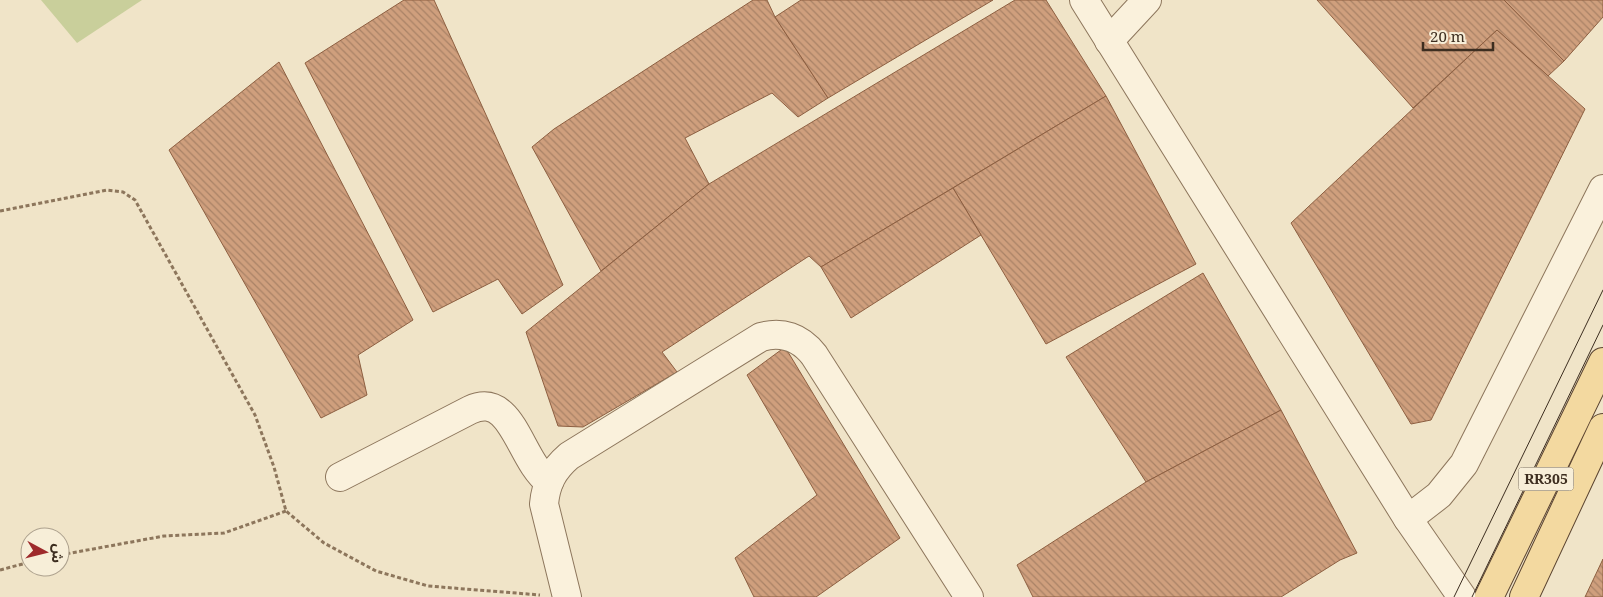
<svg xmlns="http://www.w3.org/2000/svg" width="1603" height="597" font-family="'Noto Serif','Noto Sans Arabic',serif">
  <defs>
    <pattern id="building-back-hatch" width="6" height="6" patternUnits="userSpaceOnUse" patternTransform="scale(1.25)"><rect width="6" height="6" fill="#cf9f7d"/><path d="M-1 5l2 2M0 0l6 6M5-1l2 2" fill="none" stroke="#a98266"/></pattern>
  </defs>
  <rect width="100%" height="100%" fill="#f0e4c8"/>
  <polygon fill="#c9cf9b" points="41,0 142,0 77,43"/>
  <g fill="url(#building-back-hatch)" stroke="#8d5f41">
    <polygon points="404,0 434,0 563,285 522,314 498,279 433,312 305,63"/>
    <polygon points="753,0 767,0 775,17 828,98 798,117 772,93 685,138 709,184 601,271 532,147 554,129"/>
    <polygon points="801,0 993,0 828,98 775,17"/>
    <polygon points="1015,0 1046,0 1106,96 821,267 809,256 662,352 677,372 583,427 558,426 526,332 709,184"/>
    <polygon points="1317,0 1504,0 1564,61 1548,76 1497,30 1413,108"/>
    <polygon points="1504,0 1603,0 1603,17 1564,61"/>
    <polygon points="1497,30 1585,109 1431,420 1411,424 1291,223"/>
    <polygon points="279,62 413,320 358,355 367,395 321,418 169,150"/>
    <polygon points="1106,96 1196,264 1046,344 953,188"/>
    <polygon points="953,188 981,235 851,318 821,267"/>
    <polygon points="1203,273 1281,410 1146,482 1066,357"/>
    <polygon points="785,347 900,538 816,597 754,597 735,558 817,495 747,375"/>
    <polygon points="1281,410 1357,553 1340,560 1281,597 1033,597 1017,565 1146,482"/>
    <polygon points="1603,559 1603,597 1585,597"/>
  </g>
  <g fill="none" stroke-linecap="round" stroke-linejoin="round">
    <defs>
      <g id="minor">
        <polyline points="1084,0 1408,519 1462,597"/>
        <polyline points="1109,41 1147,0"/>
        <path d="M340 477 470 410C513 390 519 460 549 482"/>
        <polyline points="1408,519 1439,495 1464,464 1603,189"/>
        <path d="M567 597 544 504C546 483 553 470 569 456L761 337C782 331 800 337 814 355L969 597"/>
      </g>
      <g id="major">
        <polyline points="1489,597 1603,362"/>
        <polyline points="1524,597 1603,428"/>
      </g>
    </defs>
    <use href="#minor" stroke="#8d765c" stroke-width="30"/>
    <use href="#major" stroke="#5b4430" stroke-width="30"/>
    <g stroke="#8d765c" stroke-width="3" stroke-dasharray="4 2.5" stroke-linecap="butt">
      <polyline points="0,211 107,190 123,192 135,200 255,415 274,467 286,511 324,543 376,571 428,586 540,595"/>
      <polyline points="60,555 164,536 224,533 286,511"/>
      <polyline points="0,570 30,562"/>
    </g>
    <use href="#minor" stroke="#faf1dc" stroke-width="28"/>
    <use href="#major" stroke="#f3d9a0" stroke-width="28"/>
    <g stroke="#3d2e20" stroke-width="1">
      <polyline points="1454,597 1603,290"/>
      <polyline points="1472,597 1603,325"/>
    </g>
  </g>
  <g text-anchor="middle" stroke-width="5" stroke-linejoin="round" paint-order="stroke">
    <rect fill="#f7eed8" stroke="#756857" stroke-width="1" x="1518.5" y="467.5" width="55" height="23" rx="4"/>
    <g font-size="14" font-weight="bold" fill="#3d2e20">
      <text x="1546" y="484">RR305</text>
    </g>
  </g>
  <g transform="translate(45 552) rotate(97)"><circle r="24" fill="#f7eed8" stroke="#ada18e"/>
  <path d="M0-4L9 19L0 12L-9 19Z" fill="#9e2a2b"/>
  <text y="-8" font-size="14" font-weight="bold" text-anchor="middle" fill="#3d2e20">ش</text>
  </g>
  <path d="M1423 42v8h70v-8" fill="none" stroke="#3d2e20" stroke-width="2.5"/>
  <text x="1430" y="42" font-size="15" fill="#3d2e20" stroke="#f7eed8" stroke-width="4" paint-order="stroke">20 m</text>
</svg>
